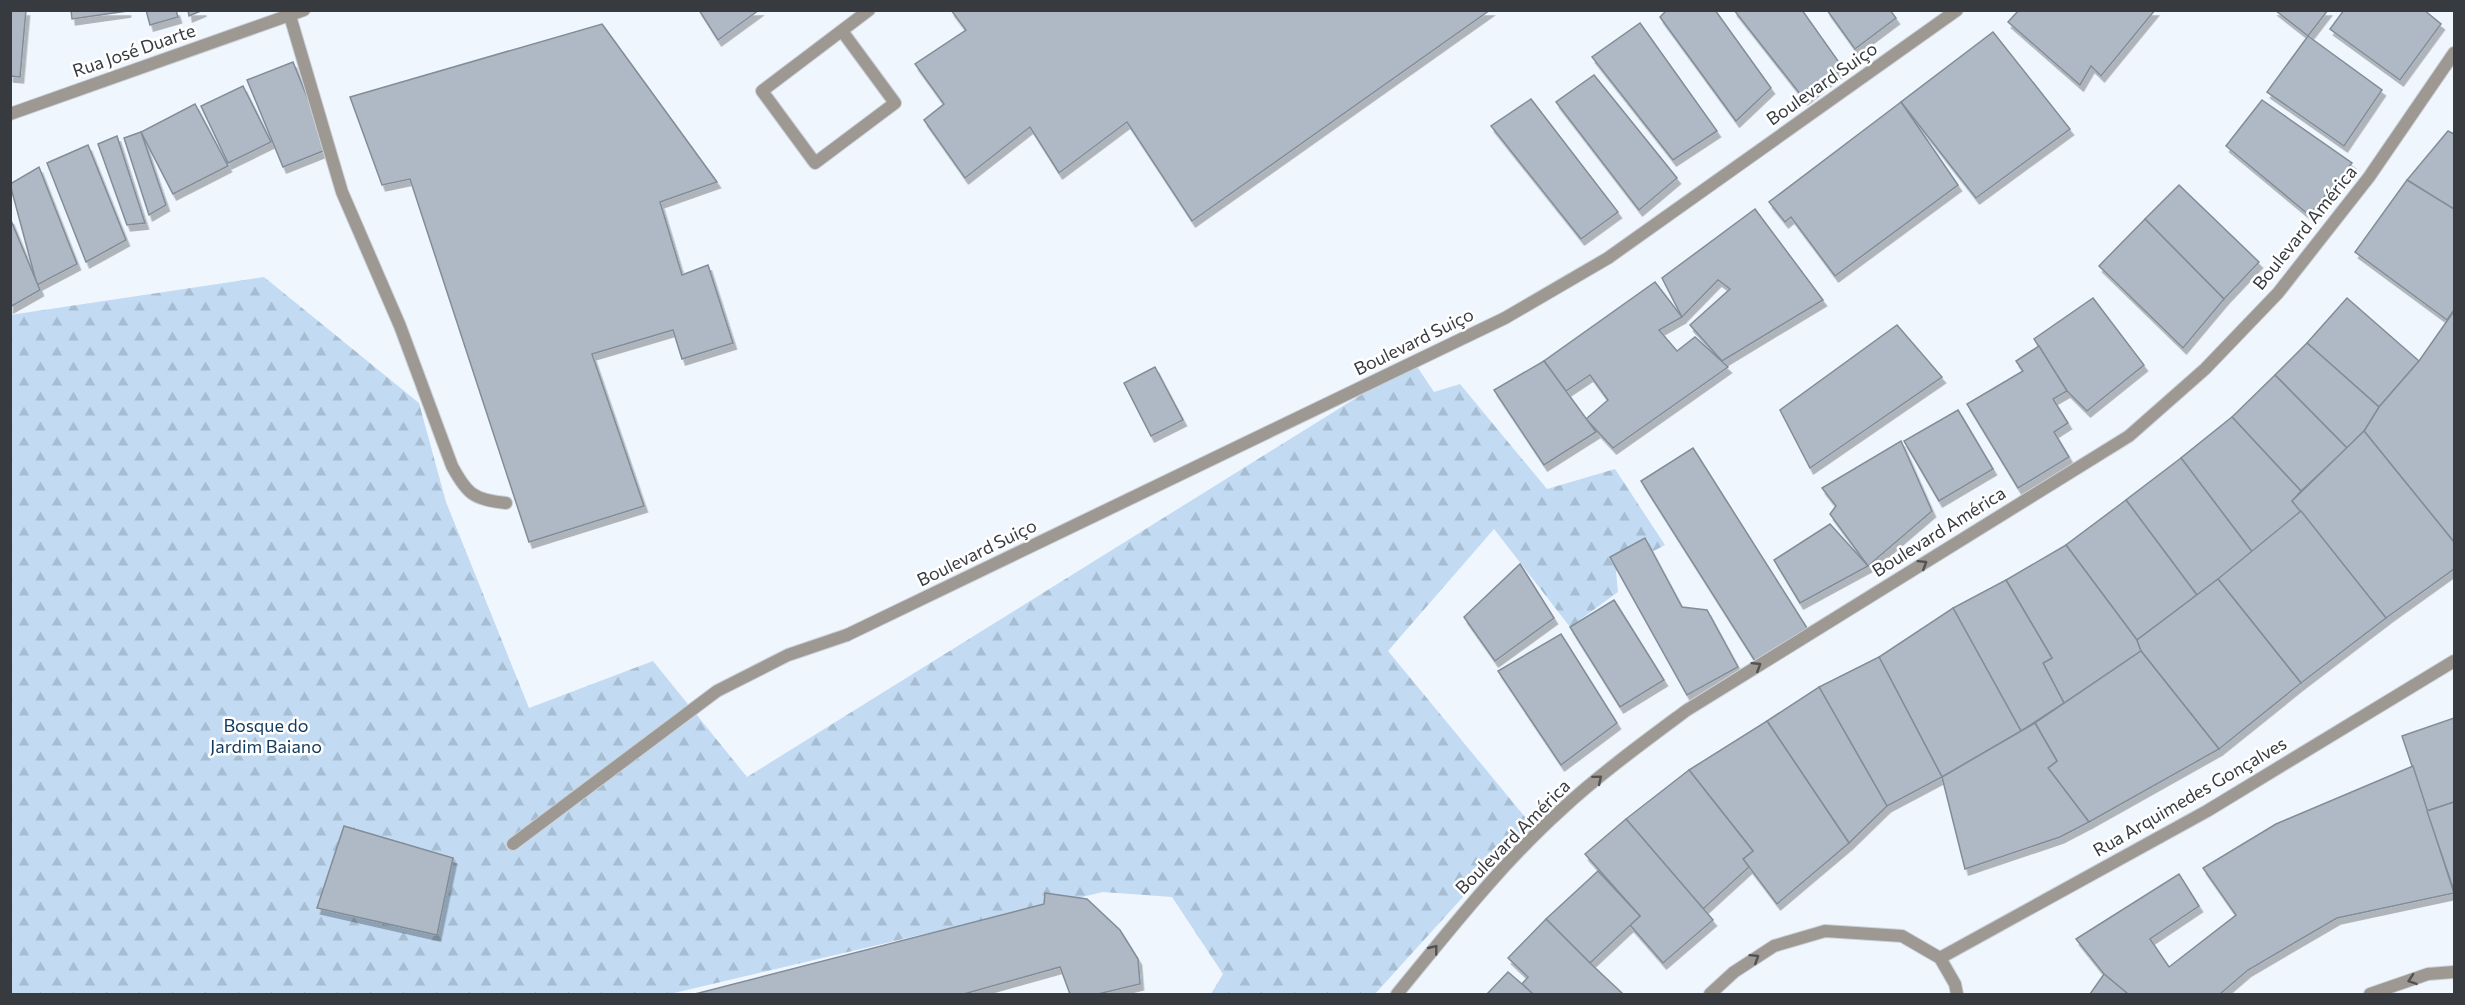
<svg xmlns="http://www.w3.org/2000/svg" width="2465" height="1005" font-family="Commissioner,sans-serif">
  <defs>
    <pattern id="forest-firs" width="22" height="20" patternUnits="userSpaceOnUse" patternTransform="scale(1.5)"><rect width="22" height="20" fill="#c2dbf3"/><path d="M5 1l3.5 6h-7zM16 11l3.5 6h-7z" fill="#a7bdd1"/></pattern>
    <filter id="shadow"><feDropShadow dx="3.5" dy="6" stdDeviation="0" flood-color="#0004"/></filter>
  </defs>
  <rect width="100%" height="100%" fill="#eff6fe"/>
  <polygon fill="url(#forest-firs)" points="264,277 419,403 446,502 529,708 653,661 747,777 1414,362 1434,392 1460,384 1547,489 1615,469 1665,545 1616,571 1618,592 1570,627 1494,529 1388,651 1530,823 1375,994 1211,994 1223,974 1172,897 1103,892 670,994 11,994 10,315"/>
  <g fill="#aeb9c5" stroke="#828d98" stroke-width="1.5" filter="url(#shadow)">
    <polygon points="10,10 26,10 20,77 10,76"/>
    <polygon points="71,10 127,10 127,11 72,19"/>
    <polygon points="146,10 176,10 178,17 150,25"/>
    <polygon points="188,10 203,10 189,16"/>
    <polygon points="699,10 759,10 718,40"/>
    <polygon points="951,10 1490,10 1192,221 1127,122 1059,173 1030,127 965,178 924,120 944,104 915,64 966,30"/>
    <polygon points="1667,10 1715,10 1771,88 1736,121 1660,17"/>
    <polygon points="1734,10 1802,10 1843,68 1804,99"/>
    <polygon points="1827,10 1890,10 1896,18 1855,49"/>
    <polygon points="2019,10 2155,10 2101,76 2091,66 2080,85 2008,22"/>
    <polygon points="2275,10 2328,10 2308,36"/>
    <polygon points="2344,10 2424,10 2441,24 2400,80 2330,29"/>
    <polygon points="1640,23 1717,131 1673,160 1592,57"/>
    <polygon points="602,24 717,182 660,202 682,275 708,265 733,343 682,359 673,330 592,354 644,506 529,542 410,179 382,185 350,97"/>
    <polygon points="1993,32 2070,129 1976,198 1901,102"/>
    <polygon points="2308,36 2382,90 2344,146 2267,92"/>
    <polygon points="293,62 328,149 283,167 247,80"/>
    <polygon points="1594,75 1677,178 1639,210 1556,102"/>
    <polygon points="243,86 271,142 228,163 201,106"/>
    <polygon points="1531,99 1618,212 1581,239 1491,126"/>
    <polygon points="2262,100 2352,163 2309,215 2226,146"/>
    <polygon points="1901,102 1958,185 1835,276 1791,217 1785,222 1769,202"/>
    <polygon points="195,104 228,166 173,194 141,132"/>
    <polygon points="2448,131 2454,134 2454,210 2407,180"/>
    <polygon points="141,132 166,205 149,215 124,138"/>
    <polygon points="117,136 145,223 127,225 98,144"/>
    <polygon points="88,145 126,240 86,262 47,163"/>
    <polygon points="39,167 77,264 37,285 10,184"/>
    <polygon points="2407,180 2454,209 2454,310 2447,320 2355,252"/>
    <polygon points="2179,185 2259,262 2224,299 2145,219"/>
    <polygon points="1755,209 1823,300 1722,361 1690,325 1730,289 1718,280 1682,317 1662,278"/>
    <polygon points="10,218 40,290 10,307"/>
    <polygon points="2145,219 2224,299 2183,348 2099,266"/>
    <polygon points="1655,282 1682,317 1659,330 1677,351 1695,337 1728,367 1613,448 1586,419 1608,400 1590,375 1566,391 1544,361"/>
    <polygon points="2093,298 2144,365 2087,411 2067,391 2034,339"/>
    <polygon points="2347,298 2419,361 2379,407 2307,343"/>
    <polygon points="2454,311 2454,542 2364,431 2379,407 2419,361"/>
    <polygon points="1897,325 1942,377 1810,468 1780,410"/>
    <polygon points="2307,343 2379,407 2364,431 2347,448 2275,375"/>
    <polygon points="2039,346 2067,391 2053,399 2068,423 2054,432 2069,457 2018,488 1967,404 2023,371 2016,361"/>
    <polygon points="1544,361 1596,432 1544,465 1494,390"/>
    <polygon points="1155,367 1183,420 1151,436 1124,383"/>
    <polygon points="2275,375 2347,448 2301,491 2232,417"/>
    <polygon points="1958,410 1993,469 1939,501 1904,441"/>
    <polygon points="2232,417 2301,491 2292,501 2301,511 2253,553 2181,458"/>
    <polygon points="2364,431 2454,542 2454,569 2386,618 2292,501"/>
    <polygon points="1901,441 1932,511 1868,566 1830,514 1836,506 1822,488"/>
    <polygon points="1693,448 1807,628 1755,661 1641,481"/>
    <polygon points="2181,458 2253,553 2197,595 2126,500"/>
    <polygon points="2126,500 2197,595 2137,640 2066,545"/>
    <polygon points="2301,511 2386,618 2301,683 2218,579"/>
    <polygon points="1830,524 1868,566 1800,603 1774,560"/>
    <polygon points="1645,538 1682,607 1707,610 1738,667 1687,695 1610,557"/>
    <polygon points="2066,545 2137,640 2141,651 2064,703 2043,663 2052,658 2006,580"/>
    <polygon points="1520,564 1554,618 1495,661 1464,617"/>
    <polygon points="2218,579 2301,683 2219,749 2141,651 2137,640"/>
    <polygon points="2006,580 2052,658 2043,663 2064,703 2021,731 1953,608"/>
    <polygon points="1614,600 1664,680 1620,707 1570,627"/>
    <polygon points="1953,608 2021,731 1942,777 1879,657"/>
    <polygon points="1561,634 1617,723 1561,765 1498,671"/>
    <polygon points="2141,651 2219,749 2089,822 2048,768 2057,761 2035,723"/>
    <polygon points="1879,657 1942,777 1887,806 1819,687"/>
    <polygon points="1819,687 1887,806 1849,843 1767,721"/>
    <polygon points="2454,718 2454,802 2427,811 2402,736"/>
    <polygon points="1767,721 1849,843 1777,904 1743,859 1753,851 1689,770"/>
    <polygon points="2035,723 2057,761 2048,768 2089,822 2060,837 1965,869 1942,777"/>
    <polygon points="2413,766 2454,893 2337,918 2248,970 2220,994 2128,994 2104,974 2076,939 2179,874 2199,906 2150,939 2169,967 2236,915 2203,868 2276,824"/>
    <polygon points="1689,770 1753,851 1743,859 1749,867 1703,909 1626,819"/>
    <polygon points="2454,802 2454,891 2427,811"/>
    <polygon points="1626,819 1713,920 1663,963 1630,925 1640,916 1585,854"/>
    <polygon points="344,826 453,858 437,935 317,908"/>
    <polygon points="1598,871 1640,916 1590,963 1546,919"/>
    <polygon points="1045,893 1087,899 1120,930 1138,959 1140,984 1098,994 1070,994 1060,967 964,994 695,994 1044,904"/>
    <polygon points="1546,919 1590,963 1623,994 1533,994 1522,984 1528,977 1508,958"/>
    <polygon points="1508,972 1522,984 1533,994 1487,994"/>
    <polygon points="2104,974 2128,994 2090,994"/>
  </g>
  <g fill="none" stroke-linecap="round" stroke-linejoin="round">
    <defs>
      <g id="service">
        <path d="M290 16 342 192 400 326 452 466C467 494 474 500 506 503"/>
        <polyline points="842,31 895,103 815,163 762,91 869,10"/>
        <polyline points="513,844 717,691 788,655 847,635"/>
      </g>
      <g id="minor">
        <polyline points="10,114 304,10"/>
        <polyline points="847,635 1505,318 1608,258 1957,10"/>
        <polyline points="1940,958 2207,811 2454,661"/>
        <path d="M1397 994C1449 931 1500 865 1561 810 1600 774 1644 742 1687 710L2129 436 2205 369 2278 293 2369 177 2454 53"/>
        <polyline points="1710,994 1734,972 1774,946 1825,931 1902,936 1940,958 1955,984 1957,994"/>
        <polyline points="2370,994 2428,974 2454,972"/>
      </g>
    </defs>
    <use href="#service" stroke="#cad1d8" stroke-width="14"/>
    <use href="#minor" stroke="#cad1d8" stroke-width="14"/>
    <use href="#service" stroke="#9d9892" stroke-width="12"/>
    <use href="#minor" stroke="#9d9892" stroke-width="12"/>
  </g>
  <defs><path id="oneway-chevron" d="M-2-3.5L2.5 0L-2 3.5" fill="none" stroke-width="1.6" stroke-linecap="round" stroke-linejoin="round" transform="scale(1.5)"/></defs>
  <g stroke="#505254">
    <use href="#oneway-chevron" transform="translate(1923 564) rotate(-32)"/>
    <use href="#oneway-chevron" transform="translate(1757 666) rotate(-32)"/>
    <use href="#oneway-chevron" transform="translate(1598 779) rotate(-40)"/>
    <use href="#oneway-chevron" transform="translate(1434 949) rotate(-51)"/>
    <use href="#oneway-chevron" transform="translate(1755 958) rotate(-32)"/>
    <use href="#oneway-chevron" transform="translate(2412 980) rotate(161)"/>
  </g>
  <g text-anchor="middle" stroke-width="5" stroke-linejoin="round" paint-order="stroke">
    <g font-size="18" fill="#373b40" stroke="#fff">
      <text transform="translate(134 51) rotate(-19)" y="6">Rua José Duarte</text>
      <text transform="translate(1822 84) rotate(-35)" y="6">Boulevard Suiço</text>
      <text transform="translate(2305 228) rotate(-51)" y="6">Boulevard América</text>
      <text transform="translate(1414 342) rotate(-26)" y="6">Boulevard Suiço</text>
      <text transform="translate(1939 532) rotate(-32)" y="6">Boulevard América</text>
      <text transform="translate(977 553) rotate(-26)" y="6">Boulevard Suiço</text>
      <text transform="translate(2190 797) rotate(-30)" y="6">Rua Arquimedes Gonçalves</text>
      <text transform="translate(1513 837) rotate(-45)" y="6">Boulevard América</text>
    </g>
    <g font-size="18" fill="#113a5e" stroke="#fff">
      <text x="266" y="732">Bosque do<tspan x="266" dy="21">Jardim Baiano</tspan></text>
    </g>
  </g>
  <rect width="2465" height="1005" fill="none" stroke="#373b40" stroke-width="24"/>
</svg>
